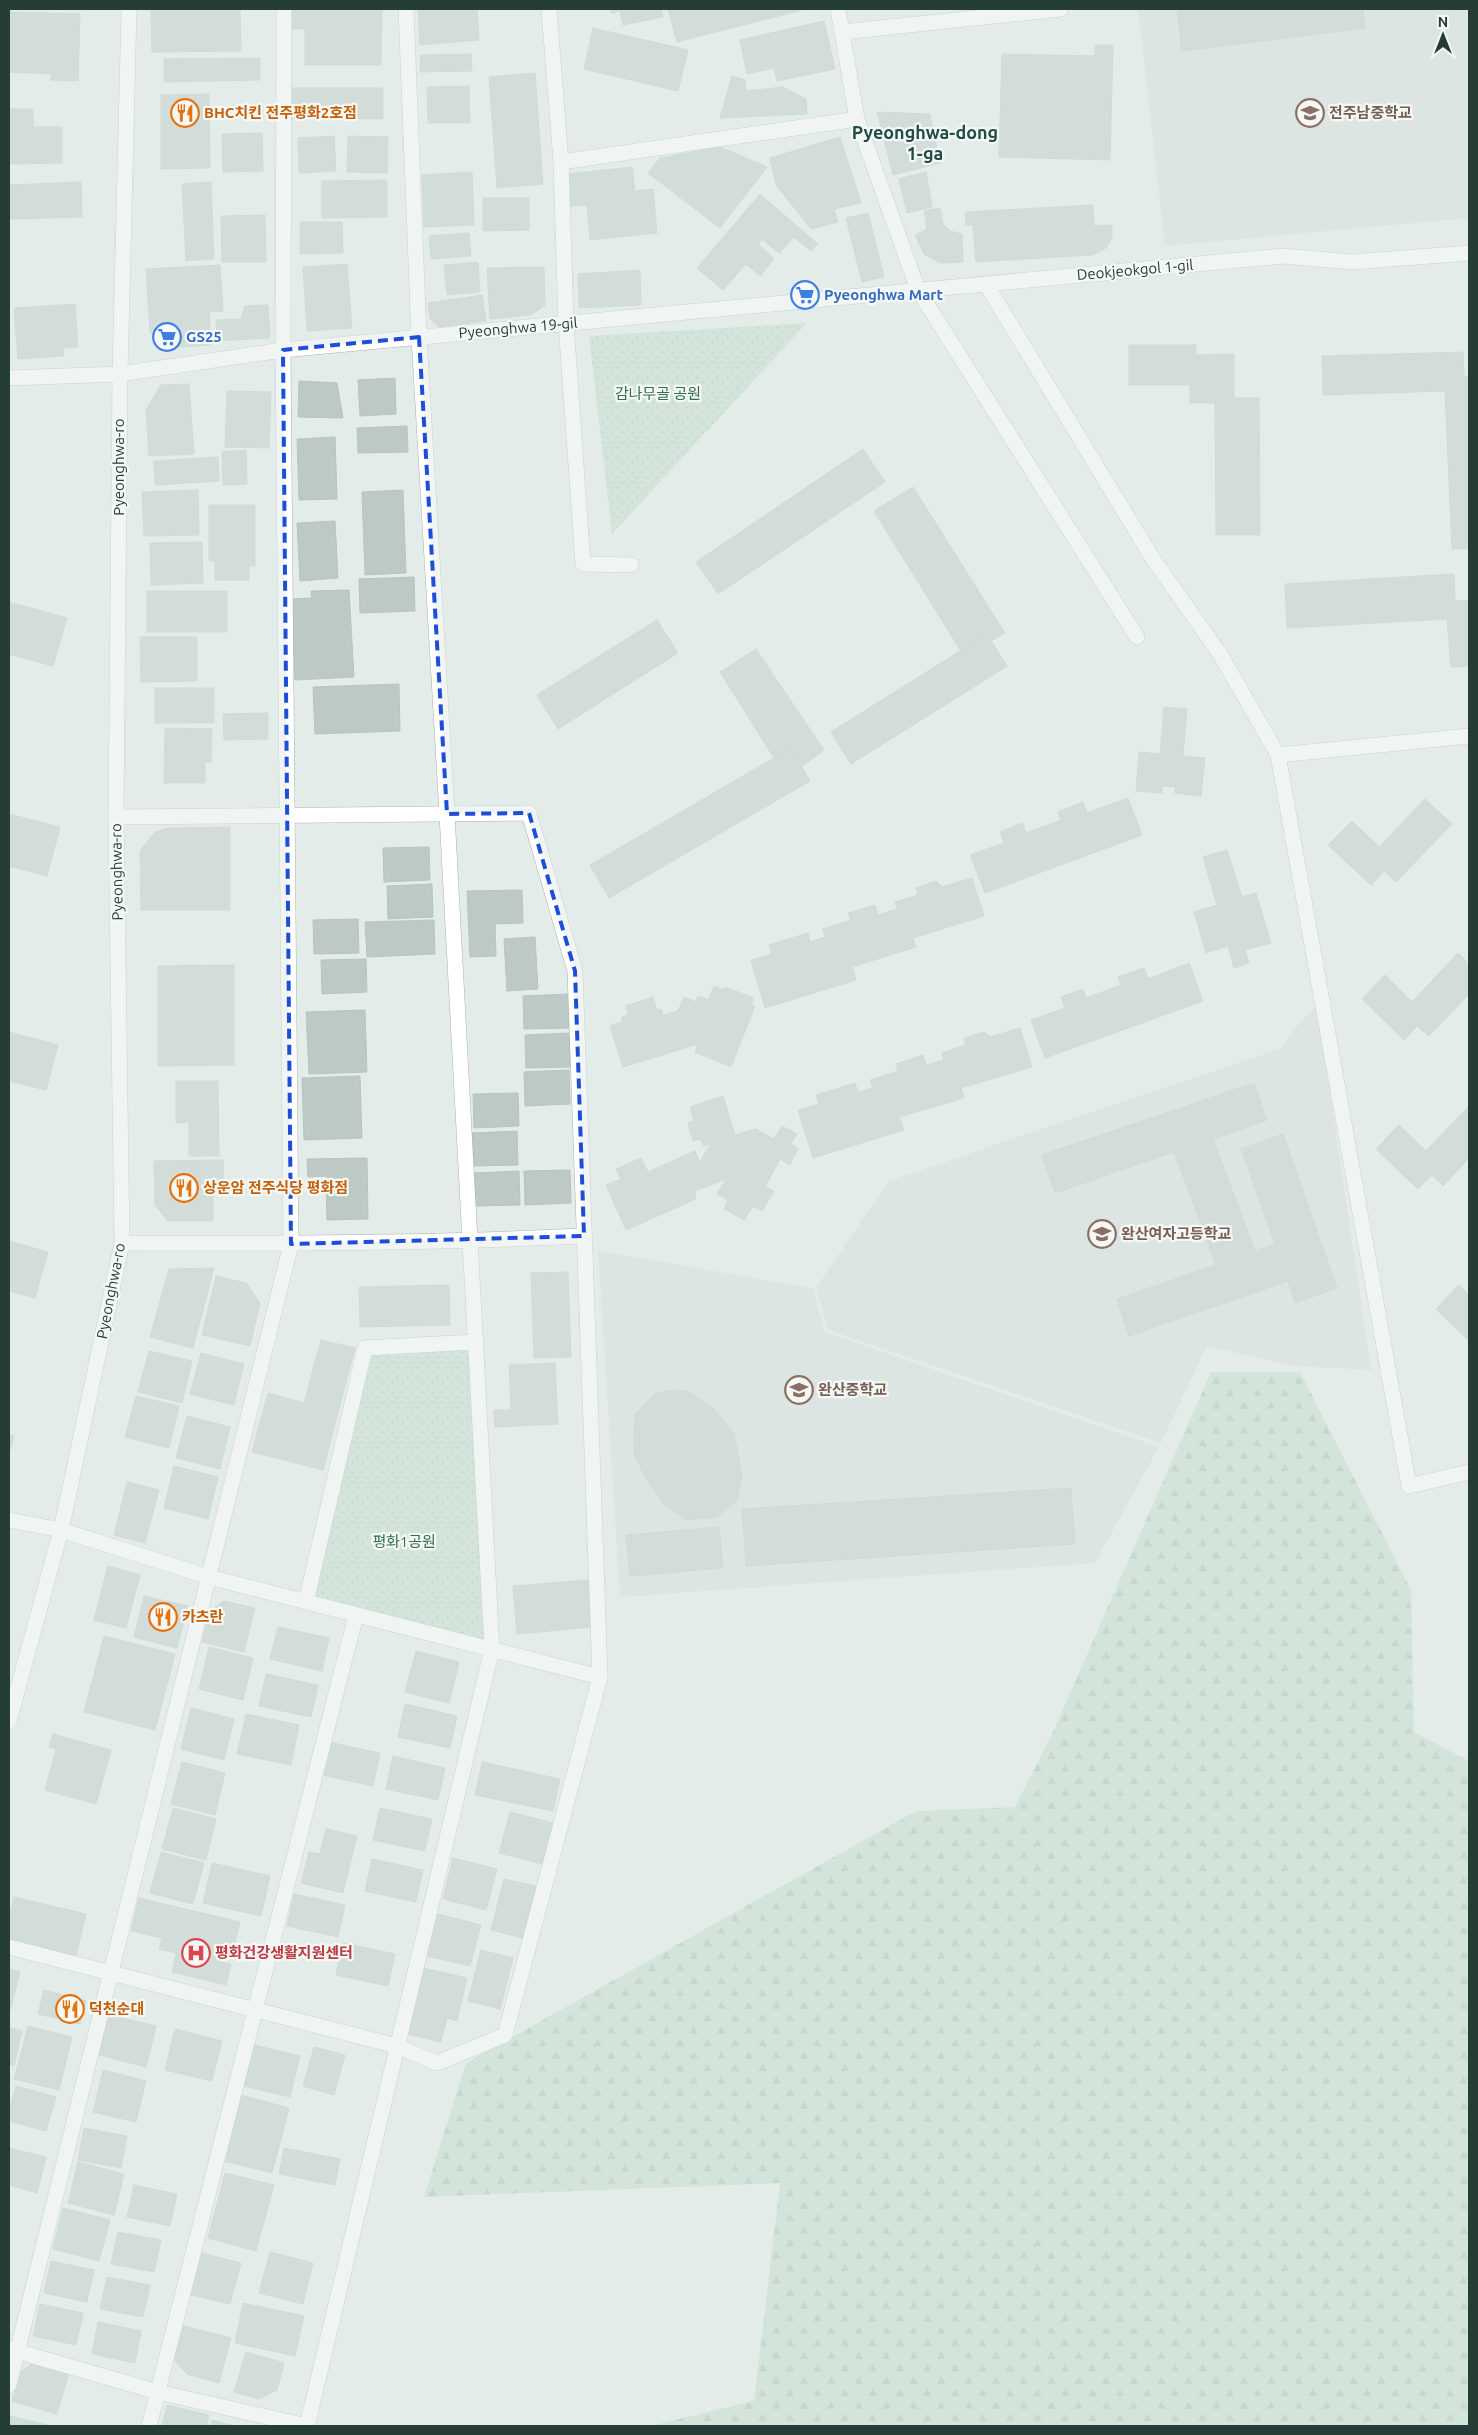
<svg xmlns="http://www.w3.org/2000/svg" width="1478" height="2435" font-family="Ubuntu,'Noto Sans KR',sans-serif">
  <defs>
    <pattern id="forest-firs" width="22" height="20" patternUnits="userSpaceOnUse" patternTransform="scale(1.25)"><rect width="22" height="20" fill="#bfdbc9"/><path d="M5 1l3.5 6h-7zM16 11l3.5 6h-7z" fill="#a4bdad"/></pattern>
    <pattern id="park-dots" width="8" height="8" patternUnits="userSpaceOnUse" patternTransform="scale(1.25)"><rect width="8" height="8" fill="#bfdbc9"/><path d="M2 2h.1M6 6h.1" fill="none" stroke="#a4bdad" stroke-width="1.8" stroke-linecap="round"/></pattern>
  </defs>
  <rect width="100%" height="100%" fill="#e4ece9"/>
  <g fill="#d2dcd8">
    <polygon points="1138,9 1469,9 1469,218 1165,246"/>
    <polygon points="1317,1005 1371,1370 1292,1366 1207,1346 1161,1443 828,1330 816,1288 888,1181 1282,1048 1296,1027"/>
    <polygon points="598,1251 813,1288 825,1332 1159,1447 1095,1563 620,1597"/>
  </g>
  <polygon fill="url(#forest-firs)" points="1211,1372 1300,1372 1411,1590 1414,1732 1469,1761 1469,2426 650,2426 754,2401 780,2183 424,2197 466,2063 916,1811 1015,1807 1053,1732"/>
  <g fill="url(#park-dots)">
    <polygon points="807,323 612,534 589,336"/>
    <polygon points="474,1342 492,1649 306,1602 365,1348"/>
  </g>
  <g fill="#bcc9c5" stroke="#b7c5c0">
    <polygon points="151,9 240,9 241,51 152,52"/>
    <polygon points="289,9 382,9 381,65 305,65 305,29 289,29"/>
    <polygon points="418,9 477,9 479,40 420,45"/>
    <polygon points="611,9 661,9 663,17 623,25 620,11 612,13"/>
    <polygon points="668,9 806,9 677,42"/>
    <polygon points="1177,9 1363,9 1365,28 1182,51"/>
    <polygon points="9,12 80,14 78,81 51,80 51,74 9,72"/>
    <polygon points="824,21 835,69 777,81 774,68 747,74 740,40"/>
    <polygon points="593,28 688,50 678,91 584,69"/>
    <polygon points="1095,45 1113,45 1110,160 999,157 1002,54 1095,56"/>
    <polygon points="471,54 472,71 420,72 421,55"/>
    <polygon points="260,58 260,80 164,82 164,59"/>
    <polygon points="535,73 543,184 497,188 489,77"/>
    <polygon points="732,76 745,80 746,91 783,87 806,99 807,114 720,118"/>
    <polygon points="469,86 470,123 428,123 427,87"/>
    <polygon points="288,88 383,88 383,119 288,118"/>
    <polygon points="209,94 210,168 161,169 161,95"/>
    <polygon points="9,109 33,109 33,127 62,127 62,163 9,164"/>
    <polygon points="877,112 930,114 940,163 893,175"/>
    <polygon points="262,133 263,171 223,172 222,134"/>
    <polygon points="334,136 336,171 299,173 298,138"/>
    <polygon points="348,136 388,137 387,173 347,172"/>
    <polygon points="840,137 861,203 834,209 838,222 811,229 776,185 770,158"/>
    <polygon points="720,147 767,167 720,228 648,173 660,158"/>
    <polygon points="632,167 635,191 653,189 657,233 590,240 587,205 571,206 567,174"/>
    <polygon points="472,172 474,225 424,227 422,175"/>
    <polygon points="926,172 932,207 907,213 899,179"/>
    <polygon points="387,180 387,217 322,218 322,181"/>
    <polygon points="81,182 82,217 9,219 9,185"/>
    <polygon points="211,182 214,259 186,261 182,184"/>
    <polygon points="760,194 818,244 811,251 794,237 779,253 762,239 758,244 774,259 760,276 746,264 723,290 697,268"/>
    <polygon points="483,198 529,198 529,230 483,231"/>
    <polygon points="1093,205 1094,226 1112,225 1112,238 1106,248 1092,255 976,262 973,225 966,225 965,212"/>
    <polygon points="940,208 943,224 950,231 962,234 963,262 940,263 924,254 915,235 927,229 924,211"/>
    <polygon points="868,213 884,277 862,282 846,218"/>
    <polygon points="265,215 266,262 222,262 221,216"/>
    <polygon points="300,222 342,222 343,253 300,254"/>
    <polygon points="469,233 471,256 431,259 429,236"/>
    <polygon points="478,262 480,292 447,295 444,265"/>
    <polygon points="347,264 352,328 307,331 303,267"/>
    <polygon points="220,265 223,311 209,312 211,345 166,348 150,332 146,269"/>
    <polygon points="544,267 545,305 531,315 490,319 487,268"/>
    <polygon points="640,270 641,305 579,308 578,274"/>
    <polygon points="482,295 486,321 439,327 430,319 428,303"/>
    <polygon points="75,304 78,347 63,348 64,356 18,359 14,308"/>
    <polygon points="268,305 270,338 217,341 216,320 241,319 245,306"/>
    <polygon points="1129,345 1196,345 1196,355 1234,354 1234,398 1259,398 1260,535 1216,535 1215,403 1190,403 1190,385 1129,385"/>
    <polygon points="1463,352 1464,377 1469,376 1469,548 1452,549 1445,391 1323,395 1322,356"/>
    <polygon points="395,378 396,414 360,416 358,380"/>
    <polygon points="299,381 337,383 343,418 298,417"/>
    <polygon points="189,384 194,454 149,456 146,410 161,385"/>
    <polygon points="227,391 271,392 269,448 225,447"/>
    <polygon points="407,426 408,452 358,453 357,428"/>
    <polygon points="335,437 337,499 299,500 297,439"/>
    <polygon points="863,449 885,482 718,594 696,562"/>
    <polygon points="246,450 247,484 223,485 222,452"/>
    <polygon points="218,457 219,481 155,485 154,461"/>
    <polygon points="913,487 1005,633 991,641 987,634 961,651 874,511"/>
    <polygon points="198,490 199,535 144,536 142,492"/>
    <polygon points="403,490 406,573 365,575 362,492"/>
    <polygon points="209,505 255,505 255,566 249,566 249,580 215,580 215,561 209,561"/>
    <polygon points="335,521 338,578 300,581 297,523"/>
    <polygon points="202,542 203,583 151,585 150,543"/>
    <polygon points="1454,574 1455,601 1469,600 1469,666 1451,667 1447,619 1287,628 1285,584"/>
    <polygon points="414,577 415,611 360,613 359,579"/>
    <polygon points="349,590 354,677 295,680 291,599 312,598 311,591"/>
    <rect x="147" y="591" width="80" height="41"/>
    <polygon points="9,602 67,618 53,666 9,654"/>
    <polygon points="657,620 678,653 558,729 537,695"/>
    <polygon points="987,634 1007,666 851,764 831,732"/>
    <polygon points="140,637 197,637 197,681 141,682"/>
    <polygon points="756,649 824,750 801,767 791,748 774,758 720,672"/>
    <polygon points="399,684 400,731 315,734 313,687"/>
    <rect x="155" y="688" width="59" height="35"/>
    <polygon points="1164,707 1187,709 1183,756 1205,758 1201,796 1175,793 1175,787 1162,786 1162,793 1136,791 1139,752 1160,754"/>
    <polygon points="268,713 268,739 224,740 223,714"/>
    <polygon points="165,728 212,729 211,762 205,762 205,783 164,783"/>
    <polygon points="791,748 810,781 609,898 590,865"/>
    <polygon points="1128,798 1142,835 985,893 970,855 1004,843 1000,832 1022,823 1026,833 1061,820 1058,812 1083,802 1087,813"/>
    <polygon points="1425,799 1452,824 1396,882 1384,871 1371,885 1328,845 1352,821 1379,847"/>
    <polygon points="9,814 60,827 47,876 9,866"/>
    <polygon points="230,827 230,910 141,910 140,851 155,832 168,828"/>
    <polygon points="429,847 430,880 384,882 383,848"/>
    <polygon points="1227,850 1242,897 1256,893 1271,943 1245,950 1249,963 1234,968 1228,946 1206,953 1194,912 1217,905 1203,857"/>
    <polygon points="972,878 984,916 913,938 916,947 852,967 856,980 765,1008 751,960 772,954 769,945 808,933 810,942 825,937 823,929 851,920 848,913 875,905 878,915 897,909 895,902 918,895 916,888 936,881 942,887"/>
    <polygon points="432,884 433,917 388,919 387,886"/>
    <polygon points="522,890 523,923 495,924 496,956 470,957 467,891"/>
    <polygon points="358,919 359,953 314,954 313,920"/>
    <polygon points="434,920 435,954 367,957 365,922"/>
    <polygon points="535,937 538,989 507,991 504,939"/>
    <polygon points="1458,953 1469,964 1469,994 1429,1036 1417,1026 1404,1040 1362,999 1385,975 1412,1002"/>
    <polygon points="366,959 367,992 322,994 321,960"/>
    <polygon points="1189,963 1203,1001 1045,1058 1031,1020 1065,1008 1061,997 1083,989 1086,998 1121,985 1118,977 1144,968 1148,979"/>
    <polygon points="234,965 234,1065 158,1066 158,966"/>
    <polygon points="714,986 723,990 725,987 754,998 751,1004 755,1006 731,1067 695,1052 698,1044 623,1067 610,1026 623,1021 622,1017 629,1015 626,1006 653,997 657,1010 661,1009 663,1015 678,1011 684,997 696,1002 698,996 708,1000"/>
    <polygon points="569,994 570,1028 524,1029 523,996"/>
    <polygon points="365,1010 367,1072 309,1074 306,1012"/>
    <polygon points="1020,1028 1032,1067 961,1088 964,1098 899,1117 904,1130 813,1158 798,1110 819,1104 816,1095 855,1083 858,1092 873,1088 870,1080 898,1071 896,1064 923,1055 926,1065 944,1060 942,1053 966,1045 964,1038 984,1032 990,1037"/>
    <polygon points="9,1032 58,1045 46,1090 9,1081"/>
    <polygon points="570,1033 571,1067 526,1068 525,1035"/>
    <polygon points="569,1070 570,1104 525,1106 524,1072"/>
    <polygon points="360,1076 362,1138 304,1140 302,1078"/>
    <polygon points="176,1081 218,1081 219,1156 189,1156 189,1122 176,1123"/>
    <polygon points="1254,1083 1267,1120 1213,1139 1255,1251 1275,1244 1241,1149 1283,1134 1337,1288 1295,1303 1288,1281 1129,1336 1117,1299 1216,1265 1174,1152 1055,1193 1042,1155"/>
    <polygon points="518,1093 519,1126 474,1128 473,1094"/>
    <polygon points="723,1096 735,1135 756,1129 774,1139 782,1126 797,1134 791,1144 798,1149 790,1165 780,1159 765,1187 774,1191 762,1211 753,1206 744,1220 724,1209 728,1200 717,1194 726,1179 695,1191 696,1199 626,1230 606,1185 621,1179 616,1169 641,1158 648,1172 695,1151 700,1162 711,1144 704,1146 700,1139 693,1141 688,1123 694,1121 690,1107"/>
    <polygon points="1469,1106 1469,1158 1443,1186 1432,1175 1418,1189 1376,1149 1399,1125 1426,1151"/>
    <polygon points="517,1131 518,1165 473,1166 472,1133"/>
    <polygon points="367,1158 368,1219 327,1220 326,1176 308,1177 307,1159"/>
    <polygon points="223,1160 224,1194 213,1194 213,1221 168,1221 155,1205 154,1161"/>
    <polygon points="570,1170 571,1203 525,1205 524,1171"/>
    <polygon points="519,1171 520,1205 475,1206 474,1173"/>
    <polygon points="9,1241 48,1252 35,1298 9,1291"/>
    <polygon points="214,1268 193,1348 150,1337 169,1269"/>
    <polygon points="568,1272 571,1357 534,1358 531,1273"/>
    <polygon points="216,1276 246,1283 260,1303 250,1346 202,1335"/>
    <polygon points="449,1285 450,1325 360,1327 359,1287"/>
    <polygon points="1459,1285 1469,1295 1469,1341 1436,1309"/>
    <polygon points="321,1340 355,1348 323,1470 252,1452 268,1393 304,1403"/>
    <polygon points="149,1351 192,1361 182,1403 138,1392"/>
    <polygon points="201,1353 244,1364 234,1405 190,1394"/>
    <polygon points="555,1363 558,1424 495,1427 494,1410 511,1410 509,1365"/>
    <polygon points="673,1390 687,1391 713,1408 734,1433 742,1478 736,1501 717,1517 687,1520 664,1504 646,1479 634,1453 635,1414 656,1393"/>
    <polygon points="136,1396 179,1406 169,1448 125,1437"/>
    <polygon points="187,1416 230,1427 220,1469 176,1458"/>
    <polygon points="9,1435 14,1436 9,1455"/>
    <polygon points="174,1466 218,1477 208,1519 164,1508"/>
    <polygon points="127,1482 159,1490 145,1543 114,1535"/>
    <polygon points="1071,1488 1075,1544 746,1566 742,1509"/>
    <polygon points="719,1527 723,1568 630,1576 626,1535"/>
    <polygon points="108,1566 140,1575 126,1628 94,1620"/>
    <polygon points="588,1580 592,1627 517,1634 513,1586"/>
    <polygon points="144,1596 188,1606 177,1648 134,1637"/>
    <polygon points="224,1601 255,1608 244,1652 202,1642 209,1612"/>
    <polygon points="278,1627 329,1638 322,1671 270,1659"/>
    <polygon points="104,1636 175,1654 155,1730 84,1712"/>
    <polygon points="209,1647 253,1658 243,1700 199,1689"/>
    <polygon points="416,1651 459,1662 449,1703 405,1692"/>
    <polygon points="266,1674 318,1685 311,1717 259,1706"/>
    <polygon points="405,1704 457,1716 450,1748 398,1737"/>
    <polygon points="191,1708 234,1719 224,1760 181,1749"/>
    <polygon points="246,1714 299,1725 291,1765 237,1754"/>
    <polygon points="53,1734 111,1750 96,1804 45,1790 56,1749 49,1747"/>
    <polygon points="329,1742 380,1753 373,1786 322,1775"/>
    <polygon points="393,1756 445,1768 438,1800 386,1789"/>
    <polygon points="182,1762 225,1773 215,1815 171,1804"/>
    <polygon points="482,1762 560,1779 553,1811 475,1795"/>
    <polygon points="173,1808 216,1819 206,1860 162,1849"/>
    <polygon points="380,1808 432,1819 425,1851 373,1840"/>
    <polygon points="510,1812 553,1823 543,1864 499,1853"/>
    <polygon points="326,1829 357,1836 343,1893 301,1883 309,1852 320,1854"/>
    <polygon points="161,1852 204,1863 193,1904 150,1893"/>
    <polygon points="453,1858 497,1869 486,1910 443,1899"/>
    <polygon points="372,1859 423,1870 416,1902 365,1891"/>
    <polygon points="212,1863 270,1876 261,1916 203,1903"/>
    <polygon points="504,1879 536,1886 523,1938 491,1930"/>
    <polygon points="294,1894 345,1905 338,1937 287,1926"/>
    <polygon points="14,1897 86,1914 76,1956 9,1940 9,1918"/>
    <polygon points="139,1898 240,1922 232,1954 225,1952 222,1962 231,1964 226,1985 172,1972 176,1953 159,1949 162,1938 131,1931"/>
    <polygon points="438,1914 481,1925 470,1966 427,1956"/>
    <polygon points="343,1943 395,1954 388,1986 336,1975"/>
    <polygon points="481,1950 513,1958 500,2009 468,2001"/>
    <polygon points="424,1968 467,1978 457,2021 447,2018 441,2042 407,2034"/>
    <polygon points="9,1969 20,1972 9,2015"/>
    <polygon points="44,1990 86,2001 80,2024 38,2014"/>
    <polygon points="109,2015 156,2026 146,2067 99,2055"/>
    <polygon points="28,2026 72,2037 59,2090 14,2079"/>
    <polygon points="9,2027 22,2031 14,2066 9,2064"/>
    <polygon points="175,2029 222,2041 212,2081 165,2070"/>
    <polygon points="254,2045 300,2056 290,2097 244,2086"/>
    <polygon points="314,2047 345,2055 334,2095 303,2086"/>
    <polygon points="103,2070 146,2081 136,2122 93,2112"/>
    <polygon points="16,2086 56,2097 46,2131 9,2121 9,2112"/>
    <polygon points="241,2095 289,2108 272,2173 224,2161"/>
    <polygon points="84,2128 127,2136 121,2168 78,2160"/>
    <polygon points="9,2148 46,2157 37,2193 9,2185"/>
    <polygon points="284,2148 340,2159 335,2185 279,2174"/>
    <polygon points="78,2162 124,2174 114,2215 68,2203"/>
    <polygon points="225,2173 274,2185 256,2251 208,2238"/>
    <polygon points="134,2185 177,2194 170,2226 127,2217"/>
    <polygon points="63,2208 110,2220 99,2261 53,2249"/>
    <polygon points="118,2232 161,2240 154,2272 111,2264"/>
    <polygon points="197,2252 241,2263 230,2304 187,2294"/>
    <polygon points="270,2252 313,2263 303,2304 259,2293"/>
    <polygon points="51,2261 94,2270 87,2302 44,2293"/>
    <polygon points="107,2277 150,2285 143,2317 100,2309"/>
    <polygon points="243,2303 304,2316 295,2356 235,2343"/>
    <polygon points="40,2304 83,2313 76,2345 33,2336"/>
    <polygon points="98,2322 141,2331 135,2363 92,2354"/>
    <polygon points="180,2325 231,2338 219,2383 187,2374 172,2358"/>
    <polygon points="246,2352 284,2363 277,2390 259,2399 234,2392"/>
    <polygon points="33,2363 69,2373 57,2414 12,2401 20,2372"/>
    <polygon points="167,2405 209,2415 206,2426 162,2426"/>
    <polygon points="9,2416 52,2426 9,2426"/>
    <polygon points="212,2420 235,2426 210,2426"/>
  </g>
  <g fill="none" stroke-linecap="round" stroke-linejoin="round">
    <defs>
      <g id="street">
        <polyline points="549,9 561,162 566,323 583,564 631,565"/>
        <polyline points="838,9 857,119 918,290 1137,637"/>
        <polyline points="842,32 1061,9"/>
        <polyline points="561,162 857,119"/>
        <polyline points="986,284 1153,559 1220,654 1278,755 1409,1486 1469,1472"/>
        <polyline points="9,378 120,374 283,350 1283,256 1352,262 1469,253"/>
        <polyline points="1278,755 1469,736"/>
        <path d="M122 1243C276 1244 430 1243 584 1236"/>
        <polyline points="9,1520 61,1530 209,1577 600,1677"/>
        <polyline points="306,1602 365,1348 474,1342"/>
        <polyline points="9,1721 61,1530 122,1243 116,817 120,374 129,9"/>
        <polyline points="9,1947 397,2046 437,2063 505,2035 600,1677 575,971 529,813 116,817"/>
        <polyline points="9,2349 158,2392 307,2426"/>
        <polyline points="9,2385 291,1244 283,350 284,9"/>
        <polyline points="149,2426 356,1615"/>
        <polyline points="307,2426 492,1649 447,814 419,337 406,9"/>
      </g>
    </defs>
    <use href="#street" stroke="#a7b4b0" stroke-width="16"/>
    <use href="#street" stroke="#fff" stroke-width="15"/>
  </g>
  <path d="M0 0H1478V2435H0ZM419 337 447 814 529 813 575 971 584 1236 291 1244 283 350Z" fill="#e4ece9" fill-opacity=".55" fill-rule="evenodd"/>
  <path fill="none" stroke="#1d4ed8" stroke-width="4" stroke-dasharray="10 6" stroke-linejoin="round" d="M419 337 447 814 529 813 575 971 584 1236 291 1244 283 350Z"/>
  <defs>
    <symbol id="restaurant-ring" viewBox="-11 -11 22 22"><circle r="9.5" fill="#f4f9f7" stroke="#e8710a" stroke-width="1.5"/><path d="M-5-6h1v4h1v-4h1v4h1v-4h1v5L-1.5 .5V6h-2V.5L-5-1ZM5-6V6H3V1.5H1.5Q1.5-4 5-6Z" fill="#e8710a"/></symbol>
    <symbol id="school-ring" viewBox="-11 -11 22 22"><circle r="9.5" fill="#f4f9f7" stroke="#8d6e63" stroke-width="1.5"/><path d="M0-5L7-2L0 1L-7-2ZM-4 1L0 2.5L4 1V4Q0 6-4 4Z" fill="#8d6e63"/></symbol>
    <symbol id="supermarket-ring" viewBox="-11 -11 22 22"><circle r="9.5" fill="#f4f9f7" stroke="#3f7fe0" stroke-width="1.5"/><path d="M-6-5.5h2.5l.6 2H6L4.5 2H-2.5L-4.4-4H-6ZM-1.5 3.2a1.3 1.3 0 1 0 .1 0ZM3 3.2a1.3 1.3 0 1 0 .1 0Z" fill="#3f7fe0"/></symbol>
    <symbol id="hospital-ring" viewBox="-11 -11 22 22"><circle r="9.5" fill="#f4f9f7" stroke="#e0444e" stroke-width="1.5"/><path d="M-5-5h3v3.5h4V-5h3V5h-3V1.5h-4V5h-3Z" fill="#e0444e"/></symbol>
  </defs>
  <g fill-rule="evenodd">
    <use href="#restaurant-ring" x="169" y="97" width="32" height="32"/>
    <use href="#school-ring" x="1294" y="97" width="32" height="32"/>
    <use href="#supermarket-ring" x="789" y="279" width="32" height="32"/>
    <use href="#supermarket-ring" x="151" y="321" width="32" height="32"/>
    <use href="#restaurant-ring" x="168" y="1172" width="32" height="32"/>
    <use href="#school-ring" x="1086" y="1218" width="32" height="32"/>
    <use href="#school-ring" x="783" y="1374" width="32" height="32"/>
    <use href="#restaurant-ring" x="147" y="1601" width="32" height="32"/>
    <use href="#hospital-ring" x="180" y="1937" width="32" height="32"/>
    <use href="#restaurant-ring" x="54" y="1993" width="32" height="32"/>
  </g>
  <g text-anchor="middle" stroke-width="4.5" stroke-linejoin="round" paint-order="stroke">
    <g font-size="15" font-weight="bold" fill="#c56008" stroke="#f4f9f7" text-anchor="start">
      <text x="204" y="118">BHC치킨 전주평화2호점</text>
      <text x="203" y="1193">상운암 전주식당 평화점</text>
      <text x="182" y="1622">카츠란</text>
      <text x="89" y="2014">덕천순대</text>
    </g>
    <g font-size="15" font-weight="bold" fill="#785e54" stroke="#f4f9f7" text-anchor="start">
      <text x="1329" y="118">전주남중학교</text>
      <text x="1121" y="1239">완산여자고등학교</text>
      <text x="818" y="1395">완산중학교</text>
    </g>
    <g font-size="15" fill="#253c37" stroke="#f4f9f7">
      <text transform="translate(1135 270) rotate(-5)" y="5">Deokjeokgol 1-gil</text>
      <text transform="translate(518 328) rotate(-5)" y="5">Pyeonghwa 19-gil</text>
      <text transform="translate(119 467) rotate(-90)" y="5">Pyeonghwa-ro</text>
      <text transform="translate(117 872) rotate(-91)" y="5">Pyeonghwa-ro</text>
      <text transform="translate(111 1291) rotate(-79)" y="5">Pyeonghwa-ro</text>
    </g>
    <g font-size="15" font-weight="bold" fill="#366cbe" stroke="#f4f9f7" text-anchor="start">
      <text x="824" y="300">Pyeonghwa Mart</text>
      <text x="186" y="342">GS25</text>
    </g>
    <g font-size="15" fill="#346e4e" stroke="#f4f9f7">
      <text x="658" y="399">감나무골 공원</text>
      <text x="404" y="1547">평화1공원</text>
    </g>
    <g font-size="15" font-weight="bold" fill="#be3a42" stroke="#f4f9f7" text-anchor="start">
      <text x="215" y="1958">평화건강생활지원센터</text>
    </g>
    <g font-size="18" font-weight="bold" fill="#234c45" stroke="#f4f9f7">
      <text x="925" y="139">Pyeonghwa-dong<tspan x="925" dy="21">1-ga</tspan></text>
    </g>
  </g>
  <rect width="1478" height="2435" fill="none" stroke="#253c37" stroke-width="20"/>
  <g transform="translate(1443 35)" stroke="#f4f9f7" stroke-width="4" paint-order="stroke">
  <path d="M0-4L9 19L0 12L-9 19Z" fill="#253c37"/>
  <text y="-8" font-size="14" font-weight="bold" text-anchor="middle" fill="#253c37">N</text>
  </g>
</svg>
